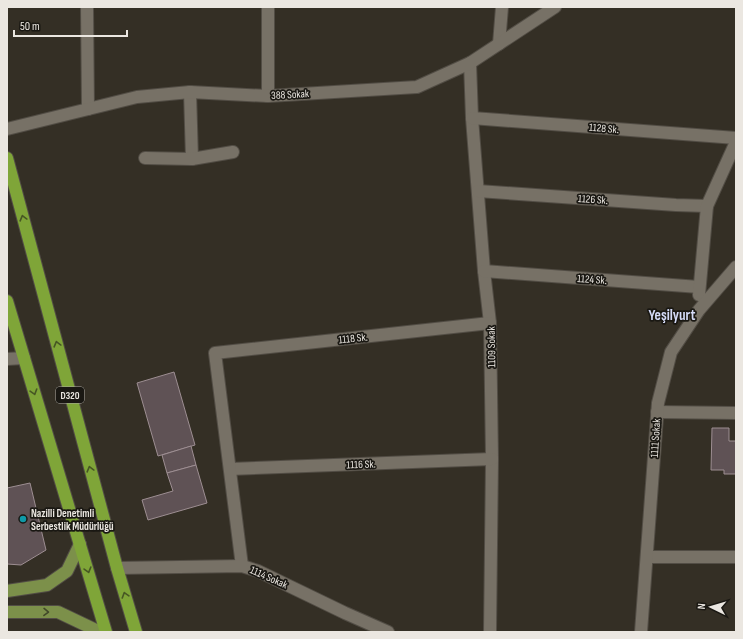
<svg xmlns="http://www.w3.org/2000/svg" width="743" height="639" font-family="'Sofia Sans Condensed',sans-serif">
  <rect width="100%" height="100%" fill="#342f25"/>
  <g fill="#5f5255" stroke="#9d8e92">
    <polygon points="174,372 195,445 158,456 137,383"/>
    <polygon points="712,428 729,428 729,441 736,441 736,474 724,474 724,470 711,470"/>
    <polygon points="191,446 196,465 167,473 162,455"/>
    <polygon points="196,465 207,503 148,520 142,500 173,491 167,473"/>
    <polygon points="30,483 46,550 21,565 7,564 7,488"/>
  </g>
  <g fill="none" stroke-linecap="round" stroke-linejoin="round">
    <defs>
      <g id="minor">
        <polyline points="87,7 88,109"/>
        <polyline points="268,7 268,96"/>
        <polyline points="499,44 502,7"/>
        <polyline points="470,63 472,118 484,271 490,323 492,459 490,632"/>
        <polyline points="190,92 192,159"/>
        <polyline points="472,118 736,138"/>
        <polyline points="7,129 137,97 190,92 268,96 417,87 470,63 555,7"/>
        <polyline points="145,158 192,159 233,152"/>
        <polyline points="478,191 676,205 707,206"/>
        <polyline points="484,271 699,287"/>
        <polyline points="699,295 707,206 736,142"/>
        <polyline points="7,359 24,358"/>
        <polyline points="657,412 736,413"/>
        <polyline points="230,469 492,459"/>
        <polyline points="647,557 736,557"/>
        <polyline points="242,566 215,353 490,323"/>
        <polyline points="117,568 242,566 258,571 345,613 388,632"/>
        <polyline points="641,632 658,403 671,352 699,310 736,267"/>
      </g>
      <g id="major">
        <polyline points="7,591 47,585 67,571 80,544"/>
        <polyline points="7,612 58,612 100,632"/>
      </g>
      <g id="highway">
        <polyline points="7,158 117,568 136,632"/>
        <polyline points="7,301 106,632"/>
      </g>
    </defs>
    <use href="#minor" stroke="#524d45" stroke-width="14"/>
    <use href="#major" stroke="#524d45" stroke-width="14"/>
    <use href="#highway" stroke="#524d45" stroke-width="14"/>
    <use href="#minor" stroke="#777166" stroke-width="12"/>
    <use href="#major" stroke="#7c904a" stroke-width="12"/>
    <use href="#highway" stroke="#7fa538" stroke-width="12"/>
  </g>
  <defs><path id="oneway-chevron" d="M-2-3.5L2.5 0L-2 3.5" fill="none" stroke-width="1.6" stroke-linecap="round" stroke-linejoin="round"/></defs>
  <g stroke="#475724">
    <use href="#oneway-chevron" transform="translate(23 218) rotate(-105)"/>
    <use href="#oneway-chevron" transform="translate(57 344) rotate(-105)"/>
    <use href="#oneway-chevron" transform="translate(34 392) rotate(73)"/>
    <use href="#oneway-chevron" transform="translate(90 469) rotate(-105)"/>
    <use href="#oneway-chevron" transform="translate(88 570) rotate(74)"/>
    <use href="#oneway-chevron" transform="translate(125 595) rotate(-107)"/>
  </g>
  <use stroke="#414829" href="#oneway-chevron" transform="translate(46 612) rotate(1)"/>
  <circle fill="#0f9aa8" stroke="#1a1813" stroke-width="1.5" cx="23" cy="519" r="4"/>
  <g text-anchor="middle" stroke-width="3.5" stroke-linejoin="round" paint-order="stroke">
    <rect fill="#1a1813" stroke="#aca9a3" stroke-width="1" x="56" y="387" width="28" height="16" rx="3"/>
    <g font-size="10" font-weight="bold" fill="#ebe7e1">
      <text x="70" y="399">D320</text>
    </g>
    <g font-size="11" fill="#ebe7e1" stroke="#1a1813">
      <text transform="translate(290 94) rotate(-3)" y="4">388 Sokak</text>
      <text transform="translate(604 128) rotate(5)" y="4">1128 Sk.</text>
      <text transform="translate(593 199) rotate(4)" y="4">1126 Sk.</text>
      <text transform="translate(592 279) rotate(4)" y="4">1124 Sk.</text>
      <text transform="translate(353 338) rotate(-6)" y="4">1118 Sk.</text>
      <text transform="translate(491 347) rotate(-91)" y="4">1109 Sokak</text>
      <text transform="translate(655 438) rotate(-86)" y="4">1111 Sokak</text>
      <text transform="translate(361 464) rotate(-2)" y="4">1116 Sk.</text>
      <text transform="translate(269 577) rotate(24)" y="4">1114 Sokak</text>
    </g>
    <g font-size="11" font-weight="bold" fill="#ebe7e1" stroke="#1a1813" text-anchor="start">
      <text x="31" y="517">Nazilli Denetimli<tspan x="31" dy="13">Serbestlik Müdürlüğü</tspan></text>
    </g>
    <g font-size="15" font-weight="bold" fill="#d5dbf8" stroke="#1a1813">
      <text x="672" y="320">Yeşilyurt</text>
    </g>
  </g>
  <rect width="743" height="639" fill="none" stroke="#ebe7e1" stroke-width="16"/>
  <g transform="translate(711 607) rotate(275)" stroke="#1a1813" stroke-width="3" paint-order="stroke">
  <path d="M0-3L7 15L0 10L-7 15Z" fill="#ebe7e1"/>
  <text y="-6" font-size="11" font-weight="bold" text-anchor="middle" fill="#ebe7e1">N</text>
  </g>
  <path d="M14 30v6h113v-6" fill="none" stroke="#ebe7e1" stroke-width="2"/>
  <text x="20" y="30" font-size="12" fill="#ebe7e1" stroke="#1a1813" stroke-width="3" paint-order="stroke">50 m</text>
</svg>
